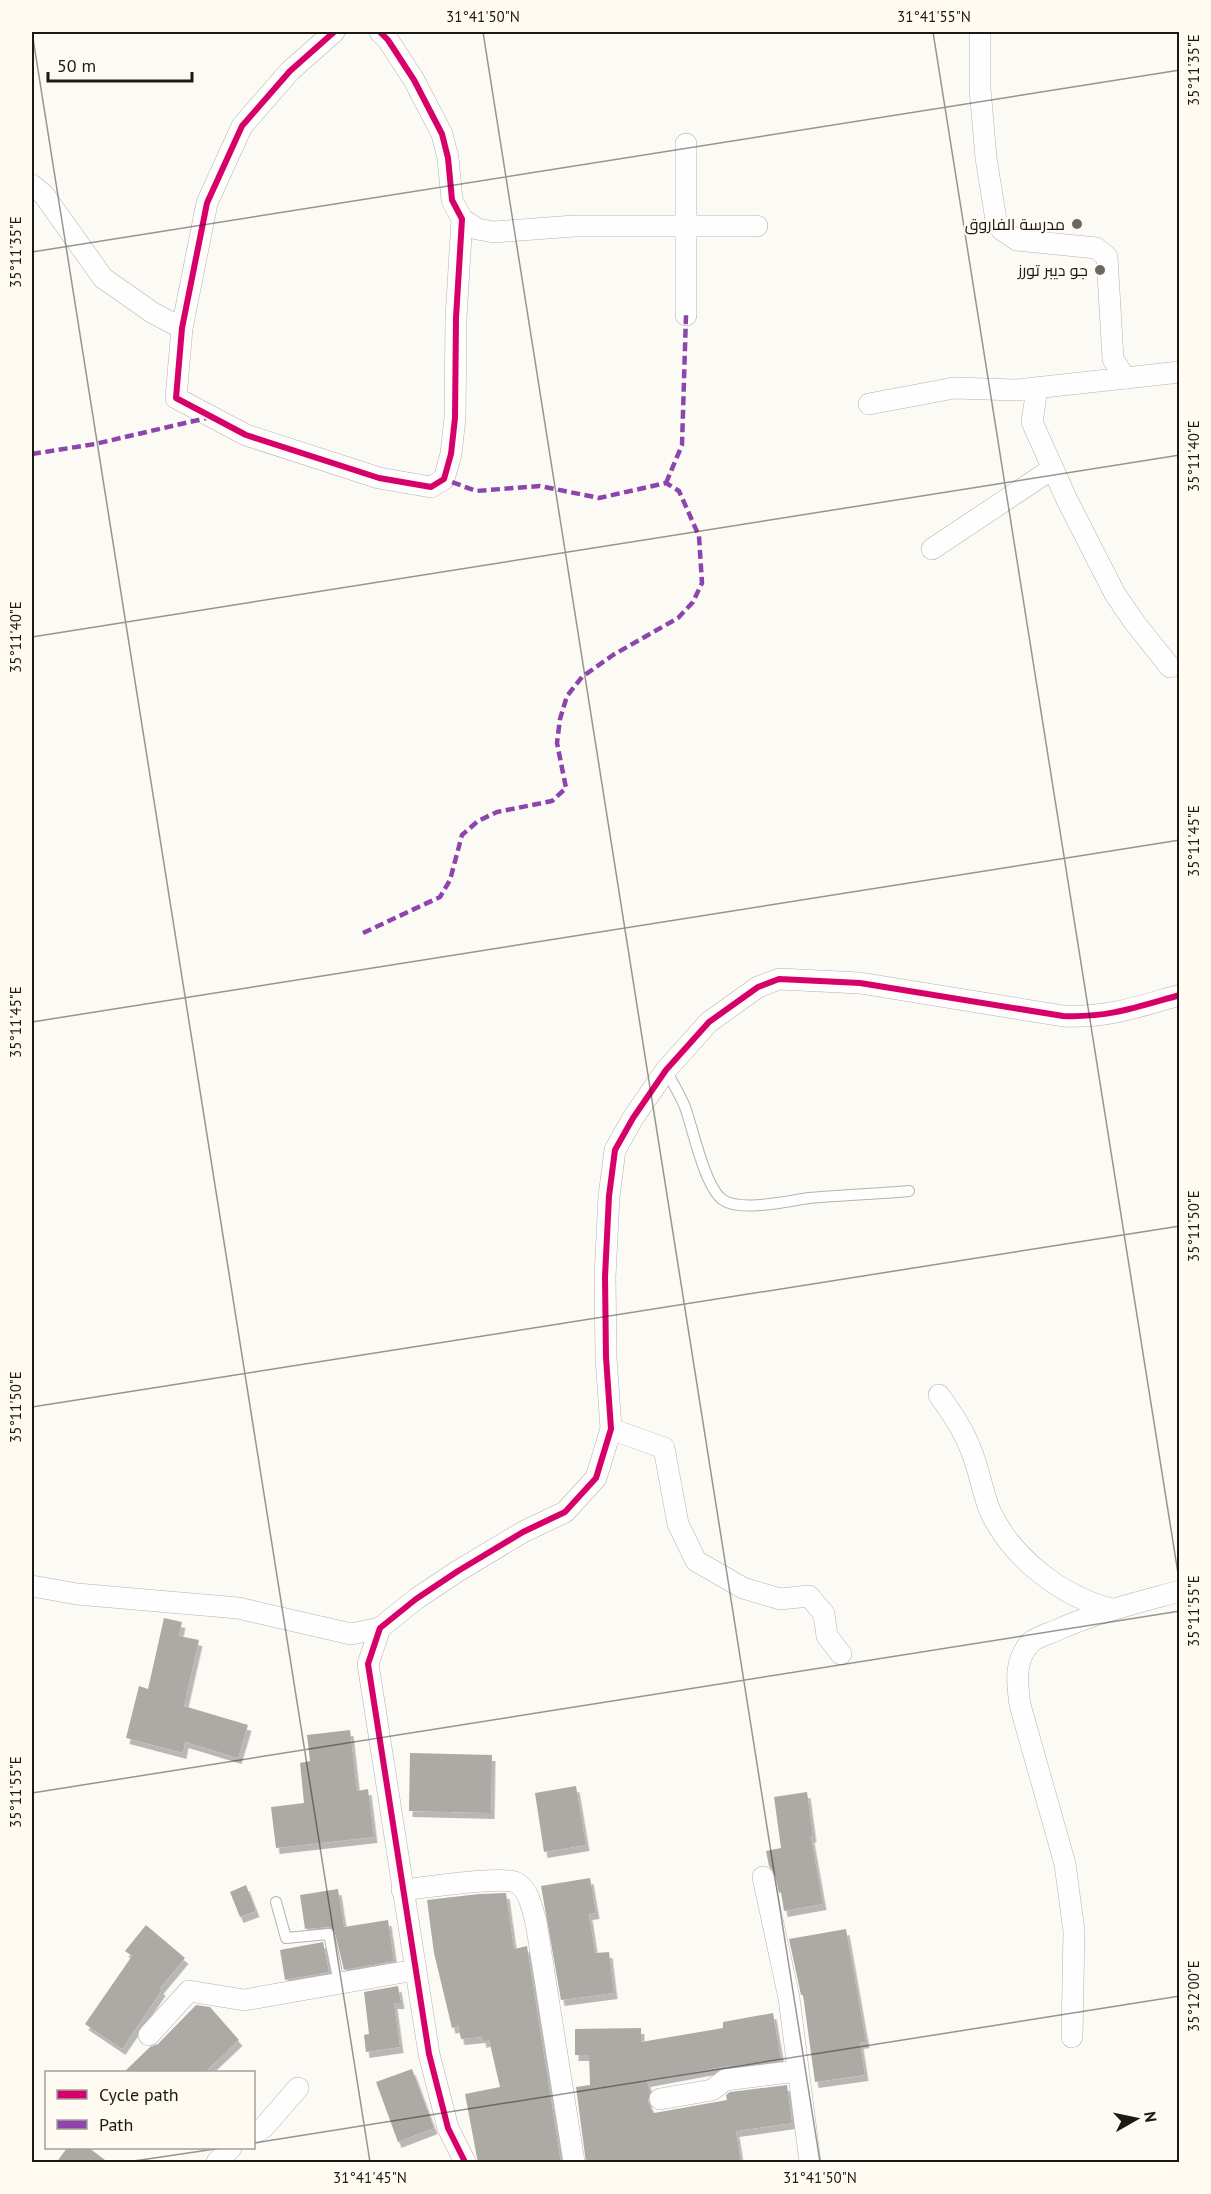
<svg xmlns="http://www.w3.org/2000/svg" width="1211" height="2194" font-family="'PT Sans',Cairo,sans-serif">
  <defs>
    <filter id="shadow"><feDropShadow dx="3.5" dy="6" stdDeviation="0" flood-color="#0004"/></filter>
  </defs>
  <rect width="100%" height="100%" fill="#fcfaf5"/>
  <g fill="#adaaa6" filter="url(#shadow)">
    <polygon points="164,1618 182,1622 179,1636 199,1640 184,1706 248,1725 238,1758 185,1742 183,1753 126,1738 139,1686 148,1689"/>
    <polygon points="350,1730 357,1791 368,1789 374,1837 276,1848 271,1807 304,1803 300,1763 310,1761 307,1735"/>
    <polygon points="410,1753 492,1755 491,1813 409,1811"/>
    <polygon points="576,1786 586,1845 544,1852 535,1793"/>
    <polygon points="807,1792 813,1836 811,1837 823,1904 784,1911 781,1892 779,1893 775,1874 769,1866 766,1851 781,1848 774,1797"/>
    <polygon points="590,1878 596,1913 589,1914 595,1953 609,1952 614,1993 561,2000 541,1886"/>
    <polygon points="246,1885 256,1911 240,1917 230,1892"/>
    <polygon points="338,1889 344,1927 388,1920 394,1961 344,1970 334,1929 328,1927 305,1929 300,1895"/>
    <polygon points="506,1893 514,1949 527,1946 561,2163 478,2163 465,2094 500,2087 489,2040 483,2042 482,2037 461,2039 458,2026 452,2028 434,1953 427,1900 479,1894"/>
    <polygon points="146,1925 185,1958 160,1988 162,1990 122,2049 85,2024 132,1956 125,1951"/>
    <polygon points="846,1929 866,2042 860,2043 865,2075 815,2082 803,1995 801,1995 789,1939"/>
    <polygon points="323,1942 329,1972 285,1980 280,1950"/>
    <polygon points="398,1986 401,2003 394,2003 400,2047 366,2052 364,2035 369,2034 364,1992"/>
    <polygon points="196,2005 210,2007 239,2040 204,2073 123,2073 150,2047 158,2044"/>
    <polygon points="773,2013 781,2060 722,2067 647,2081 650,2092 648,2102 654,2113 727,2100 726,2095 730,2092 787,2085 792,2123 736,2131 741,2163 586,2163 576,2087 590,2085 589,2055 575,2055 575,2029 641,2028 641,2042 723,2028 723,2022"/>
    <polygon points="412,2069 434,2128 398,2142 376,2082"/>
    <polygon points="67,2148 89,2148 109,2163 56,2163"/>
  </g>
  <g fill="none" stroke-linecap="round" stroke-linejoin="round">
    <defs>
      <g id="service">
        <path d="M666 1070C672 1082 680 1095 685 1107 693 1129 705 1188 723 1200 741 1212 788 1201 809 1198 842 1195 876 1194 909 1191"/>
        <polyline points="276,1902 286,1938 329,1934 339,1983"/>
      </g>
      <g id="minor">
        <polyline points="334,32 290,71 242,126 207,203 182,328 176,398 246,435 379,478 431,487 444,479 451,454 455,418 456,318 462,219 452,200 448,158 442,134 414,80 388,40 380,32"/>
        <polyline points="980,32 980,89 986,158 996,220 1002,230 1017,240 1096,248 1107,257 1113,359 1125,378"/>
        <polyline points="686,144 686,315"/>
        <polyline points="32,185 44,195 103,278 153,313 182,328"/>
        <polyline points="462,219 477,229 494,232 574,226 757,226"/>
        <polyline points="1037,388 1032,422 1067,500 1115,594 1135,623 1170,667"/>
        <polyline points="869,404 954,388 1016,390 1180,372"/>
        <polyline points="932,549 1052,469"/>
        <path d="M939 1395C951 1412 963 1429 971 1450 979 1469 982 1491 990 1511 1012 1558 1061 1596 1111 1609"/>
        <polyline points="611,1429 664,1448 678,1524 696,1561 743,1588 780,1599 809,1596 824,1614 827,1636 841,1654"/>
        <polyline points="32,1586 77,1594 238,1608 351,1634 380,1628"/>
        <polyline points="763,1877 789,1998 810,2162"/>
        <path d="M402 1890C423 1888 499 1876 515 1882 529 1888 532 1909 536 1922L574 2162"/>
        <polyline points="149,2035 189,1991 244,2000 415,1970"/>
        <path d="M1072 2037 1074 1931 1069 1894 1065 1864 1020 1705C1017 1683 1014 1661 1030 1643 1036 1637 1048 1634 1055 1631 1097 1612 1136 1603 1180 1591"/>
        <polyline points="660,2099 712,2090 725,2080 797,2071"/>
        <polyline points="254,2133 263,2128 298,2088"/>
        <polyline points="217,2162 231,2148"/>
        <path d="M465 2162 448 2128 429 2054 368 1664 380 1628 416 1599 458 1571 523 1532 565 1512 596 1478 611 1429 606 1357 605 1277 609 1196 615 1150 633 1118 666 1070 709 1022 758 987 779 979 860 983 1063 1016C1108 1018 1137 1007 1180 995"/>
      </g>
    </defs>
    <use href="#service" stroke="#b4b2ad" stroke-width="12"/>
    <use href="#minor" stroke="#b4b2ad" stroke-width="22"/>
    <use href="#service" stroke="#fffefe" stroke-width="10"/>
    <use href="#minor" stroke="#fffefe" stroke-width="21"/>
    <g stroke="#8e44ad" stroke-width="4.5" stroke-dasharray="9 4.5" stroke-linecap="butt">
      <polyline points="32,454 95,444 211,417"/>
      <polyline points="666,483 682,445 686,315"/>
      <polyline points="363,933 440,897 450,880 462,835 478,821 497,812 552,801 566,788 557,743 560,719 567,696 582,677 613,655 678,618 693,602 702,583 699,536 679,491 666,483 599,498 540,486 476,491 444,479"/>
    </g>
    <defs>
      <g id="cycleway">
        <polyline points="334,32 290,71 242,126 207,203 182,328 176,398 246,435 379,478 431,487 444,479 451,454 455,418 456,318 462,219 452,200 448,158 442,134 414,80 388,40 380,32"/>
        <path d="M465 2162 448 2128 429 2054 368 1664 380 1628 416 1599 458 1571 523 1532 565 1512 596 1478 611 1429 606 1357 605 1277 609 1196 615 1150 633 1118 666 1070 709 1022 758 987 779 979 860 983 1063 1016C1108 1018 1137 1007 1180 995"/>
      </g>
    </defs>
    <use href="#cycleway" stroke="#fffbf2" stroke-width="10"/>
    <use href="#cycleway" stroke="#d6006c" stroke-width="6"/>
  </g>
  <path fill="none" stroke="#1b1914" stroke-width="1.5" stroke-opacity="0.45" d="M32 32 370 2162M483 32 820 2162M933 32 1180 1586M32 252 1180 70M32 637 1180 455M32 1022 1180 840M32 1407 1180 1226M32 1793 1180 1611M254 2143 1180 1996M127 2162 222 2148"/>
  <g fill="#6a6863" stroke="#fffbf2" stroke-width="2">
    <circle cx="1077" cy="224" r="6"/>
    <circle cx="1100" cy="270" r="6"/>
  </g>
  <g text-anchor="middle" stroke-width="4.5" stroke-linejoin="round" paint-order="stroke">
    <g font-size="16" fill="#1b1914" stroke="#fffbf2" text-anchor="end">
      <text x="1065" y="230">مدرسة الفاروق</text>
      <text x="1088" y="276">جو ديبر تورز</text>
    </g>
  </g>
  <rect width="1211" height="2194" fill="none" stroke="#fffbf2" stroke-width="66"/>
  <rect x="45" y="2071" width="210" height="78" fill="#fffbf2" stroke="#a4a199" stroke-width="1.5"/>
  <rect x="57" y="2090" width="30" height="9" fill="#d6006c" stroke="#a4a199" stroke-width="1.5"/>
  <text x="99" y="2101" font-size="18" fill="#1b1914">Cycle path</text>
  <rect x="57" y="2120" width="30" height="9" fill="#8e44ad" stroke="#a4a199" stroke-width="1.5"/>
  <text x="99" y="2131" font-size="18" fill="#1b1914">Path</text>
  <g transform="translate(1136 2119) rotate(81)" stroke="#fffbf2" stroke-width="4.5" paint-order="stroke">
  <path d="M0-4.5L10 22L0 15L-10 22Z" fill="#1b1914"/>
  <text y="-9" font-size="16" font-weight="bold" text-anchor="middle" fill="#1b1914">N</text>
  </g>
  <path d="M48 72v9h144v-9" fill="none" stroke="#1b1914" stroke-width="3"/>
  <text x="57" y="72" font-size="18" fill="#1b1914" stroke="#fffbf2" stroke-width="4.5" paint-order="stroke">50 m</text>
  <rect x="33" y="33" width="1145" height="2128" fill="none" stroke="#1b1914" stroke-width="2"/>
  <g font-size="15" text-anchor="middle" fill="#1b1914">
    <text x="483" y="22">31°41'50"N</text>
    <text x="934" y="22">31°41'55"N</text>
    <text transform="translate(1194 70) rotate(-90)" y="5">35°11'35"E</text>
    <text transform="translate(16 252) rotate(-90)" y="5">35°11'35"E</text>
    <text transform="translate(1194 456) rotate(-90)" y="5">35°11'40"E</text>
    <text transform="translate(16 637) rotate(-90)" y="5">35°11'40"E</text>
    <text transform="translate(1194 841) rotate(-90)" y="5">35°11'45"E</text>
    <text transform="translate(16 1022) rotate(-90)" y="5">35°11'45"E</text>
    <text transform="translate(1194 1226) rotate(-90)" y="5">35°11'50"E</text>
    <text transform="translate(16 1407) rotate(-90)" y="5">35°11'50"E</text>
    <text transform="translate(1194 1611) rotate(-90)" y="5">35°11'55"E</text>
    <text transform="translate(16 1792) rotate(-90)" y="5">35°11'55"E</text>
    <text transform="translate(1194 1996) rotate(-90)" y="5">35°12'00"E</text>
    <text x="370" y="2183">31°41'45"N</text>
    <text x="820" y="2183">31°41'50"N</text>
  </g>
</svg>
